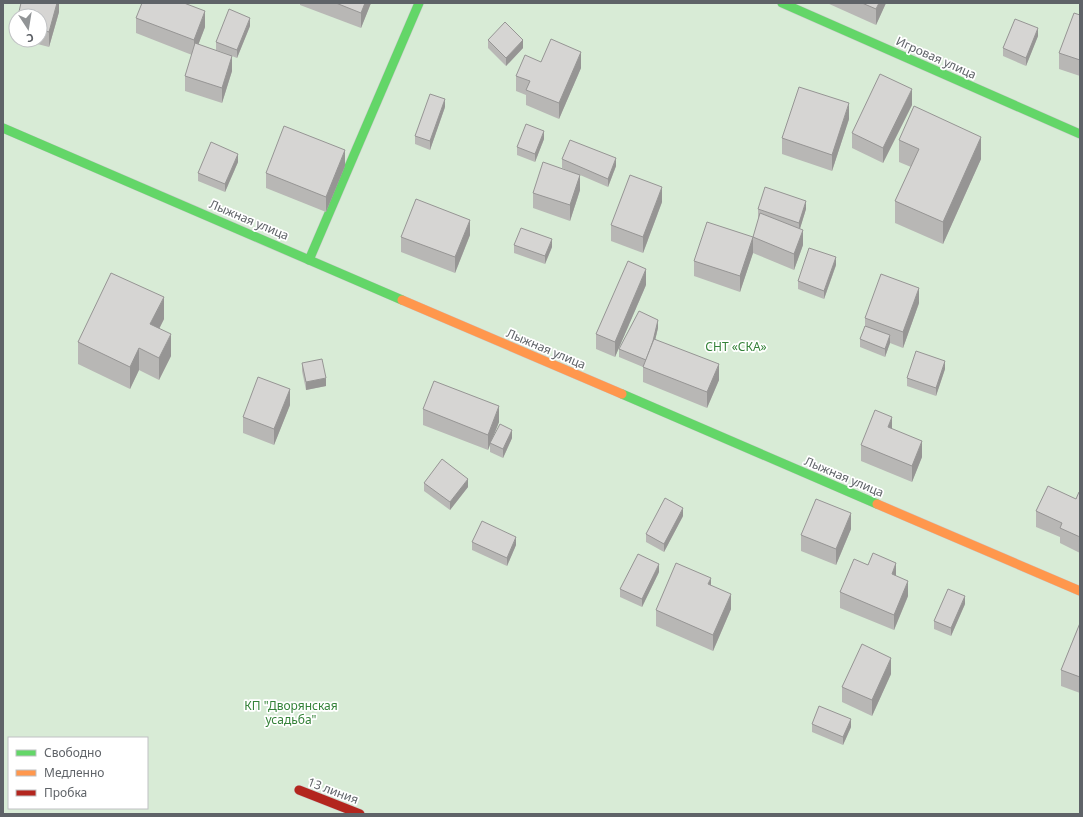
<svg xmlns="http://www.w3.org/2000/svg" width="1083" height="817" font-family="'Noto Sans',sans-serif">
  <rect width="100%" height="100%" fill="#efeeea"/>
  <path fill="#d8ebd6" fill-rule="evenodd" d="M3 3H1080V814H3ZM16 16H40V40H16ZM9 738H147V808H9Z"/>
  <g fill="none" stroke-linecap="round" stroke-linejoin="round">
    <defs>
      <g id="fast">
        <polyline points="782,3 1080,134"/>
        <polyline points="3,128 402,300"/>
        <polyline points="309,260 419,3"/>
        <polyline points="622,394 877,504"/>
      </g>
      <g id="slow">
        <polyline points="402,300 622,394"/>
        <polyline points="877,504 1080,591"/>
      </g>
      <polyline id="jam" points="299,790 360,814"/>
    </defs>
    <use href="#fast" stroke="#cacacb" stroke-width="10"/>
    <use href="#slow" stroke="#cacacb" stroke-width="10"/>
    <use href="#jam" stroke="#cacacb" stroke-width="10"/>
    <use href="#fast" stroke="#63d668" stroke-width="9"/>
    <use href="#slow" stroke="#ff974d" stroke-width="9"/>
    <use href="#jam" stroke="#b3261e" stroke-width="9"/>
  </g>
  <g fill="#b8b7b5">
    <polygon points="59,3 59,12 49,47 22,40 40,40 40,16"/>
    <polygon points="300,3 371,3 361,28 300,5"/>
    <polygon points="827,3 886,3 876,25"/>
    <polygon points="1080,15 1080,76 1059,69 1059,53"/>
    <polygon points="136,18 205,27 198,45 231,55 216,50 216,42 250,26 237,58 232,56 232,71 222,103 185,91 185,76 192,55 136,33"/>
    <polygon points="1038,36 1026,66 1003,56 1003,48"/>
    <polygon points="488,40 523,48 506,66 488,48"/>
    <polygon points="541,62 581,68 559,119 526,105 526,95 516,91 516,76"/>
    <polygon points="912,105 883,163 852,148 852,133"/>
    <polygon points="445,107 430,150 415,144 415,136"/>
    <polygon points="849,119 832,171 782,154 782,138"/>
    <polygon points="544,139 535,162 517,155 517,147"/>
    <polygon points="899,140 981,159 943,244 895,223 895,201 911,167 899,162"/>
    <polygon points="562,159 616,166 608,187 580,175 580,190 570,221 533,208 533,193 572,172 562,168"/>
    <polygon points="238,162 225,192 198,181 198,173"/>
    <polygon points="345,166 326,212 266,188 266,173"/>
    <polygon points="662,202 643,253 611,241 611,225"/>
    <polygon points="758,209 806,209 800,228 803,245 794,270 753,253 740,292 694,276 694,261 753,237 759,218 758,218"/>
    <polygon points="470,235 455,273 401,252 401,237"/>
    <polygon points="514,245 552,247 545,264 514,253"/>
    <polygon points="836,265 824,299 798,289 798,281"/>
    <polygon points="646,285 615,357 596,349 596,334"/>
    <polygon points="919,303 903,348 890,343 885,357 860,347 860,339 865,326 865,318"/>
    <polygon points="164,319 159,329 171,356 159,380 139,370 130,389 78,364 78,342"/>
    <polygon points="658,328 655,340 719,380 707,408 643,382 643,367 619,357 619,349"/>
    <polygon points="302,363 326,386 306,390 302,371"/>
    <polygon points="945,369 936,396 907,386 907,378"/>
    <polygon points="290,405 274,445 243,433 243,417"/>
    <polygon points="423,409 499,422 492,439 512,438 503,458 490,452 490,444 488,450 423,425"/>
    <polygon points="892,429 922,457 912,482 861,461 861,445"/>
    <polygon points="424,483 468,487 450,510 424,491"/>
    <polygon points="1080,493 1080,553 1060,543 1060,537 1036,527 1036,511 1076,499"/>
    <polygon points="683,516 664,552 646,542 646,534"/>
    <polygon points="851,529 836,565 801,551 801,535"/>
    <polygon points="472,542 516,545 507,566 472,550"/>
    <polygon points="868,565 896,576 908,596 894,630 840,608 840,592"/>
    <polygon points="659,572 642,607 620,597 620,589"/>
    <polygon points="965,604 951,636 934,629 934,621"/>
    <polygon points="731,609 713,651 656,626 656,610"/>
    <polygon points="1080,623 1080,693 1061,686 1061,670"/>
    <polygon points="891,674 872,716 842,702 842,687"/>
    <polygon points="812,724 851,727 843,745 812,732"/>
  </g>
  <g fill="#969594">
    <polygon points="57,3 59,3 59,12 49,47 49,32"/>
    <polygon points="365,3 371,3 361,28 361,13"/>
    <polygon points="879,3 886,3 876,25 876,9"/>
    <polygon points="205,11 205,27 194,56 194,40"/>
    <polygon points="250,18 250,26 237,58 237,50"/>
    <polygon points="1038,28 1038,36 1026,66 1026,58"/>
    <polygon points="523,40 523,48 506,66 506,58"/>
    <polygon points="581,52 581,68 559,119 559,103"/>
    <polygon points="232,56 232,71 222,103 222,88"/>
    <polygon points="912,89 912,105 883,163 883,148"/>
    <polygon points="445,99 445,107 430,150 430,141"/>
    <polygon points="849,103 849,119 832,171 832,155"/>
    <polygon points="544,131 544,139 535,162 535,154"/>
    <polygon points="981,137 981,159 943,244 943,222"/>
    <polygon points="345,150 345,166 326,212 326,197"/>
    <polygon points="238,154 238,162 225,192 225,184"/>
    <polygon points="616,158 616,166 608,187 608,179"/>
    <polygon points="580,175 580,190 570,221 570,205"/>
    <polygon points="662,187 662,202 643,253 643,237"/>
    <polygon points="806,201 806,209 799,232 799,223"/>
    <polygon points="470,220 470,235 455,273 455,257"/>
    <polygon points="803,230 803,245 794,270 794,254"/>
    <polygon points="753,237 753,253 740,292 740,276"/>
    <polygon points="552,239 552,247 545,264 545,256"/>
    <polygon points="836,257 836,265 824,299 824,291"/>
    <polygon points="646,269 646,285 615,357 615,342"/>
    <polygon points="919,288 919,303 903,348 903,332"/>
    <polygon points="164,297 164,319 150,347 150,324"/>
    <polygon points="658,320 658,328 648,369 648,361"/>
    <polygon points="171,334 171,356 159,380 159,358"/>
    <polygon points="890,335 890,343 885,357 885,349"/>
    <polygon points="139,348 139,370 130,389 130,367"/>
    <polygon points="945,361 945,369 936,396 936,388"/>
    <polygon points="719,364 719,380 707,408 707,392"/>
    <polygon points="326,378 326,386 306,390 306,382"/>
    <polygon points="290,389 290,405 274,445 274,429"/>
    <polygon points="499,406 499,422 488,450 488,435"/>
    <polygon points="892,417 892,433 888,427"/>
    <polygon points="512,430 512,438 503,458 503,449"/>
    <polygon points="922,441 922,457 912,482 912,466"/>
    <polygon points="468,479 468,487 450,510 450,502"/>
    <polygon points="683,508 683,516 664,552 664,544"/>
    <polygon points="851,513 851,529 836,565 836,549"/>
    <polygon points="516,537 516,545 507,566 507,558"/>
    <polygon points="896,563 896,579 892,574"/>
    <polygon points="659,564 659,572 642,607 642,599"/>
    <polygon points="711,578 711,594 708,584"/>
    <polygon points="908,581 908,596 894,630 894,615"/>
    <polygon points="731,594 731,609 713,651 713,635"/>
    <polygon points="965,596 965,604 951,636 951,628"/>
    <polygon points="891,658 891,674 872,716 872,700"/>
    <polygon points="851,719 851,727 843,745 843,737"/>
  </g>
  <g fill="#d6d5d3" stroke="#969594">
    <polygon points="21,3 57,3 49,32 40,29 40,16 18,16"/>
    <polygon points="142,3 184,3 205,11 194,40 136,18"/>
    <polygon points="336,3 365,3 361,13"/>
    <polygon points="862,3 879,3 876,9"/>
    <polygon points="229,9 250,18 237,50 216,42"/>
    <polygon points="1074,13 1080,15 1080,60 1059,53"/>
    <polygon points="1015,19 1038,28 1026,58 1003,48"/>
    <polygon points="505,22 523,40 506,58 488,40"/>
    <polygon points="551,39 581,52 559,103 526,90 530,81 516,76 525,55 541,62"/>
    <polygon points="195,43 232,56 222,88 185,76"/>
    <polygon points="880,74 912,89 883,148 852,133"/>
    <polygon points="799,87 849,103 832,155 782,138"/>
    <polygon points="430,94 445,99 430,141 415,136"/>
    <polygon points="914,106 981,137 943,222 895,201 919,149 899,140"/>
    <polygon points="526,124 544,131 535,154 517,147"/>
    <polygon points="284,126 345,150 326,197 266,173"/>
    <polygon points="570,140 616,158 608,179 562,159"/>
    <polygon points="211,142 238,154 225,184 198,173"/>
    <polygon points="543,162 580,175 570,205 533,193"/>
    <polygon points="630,175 662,187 643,237 611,225"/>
    <polygon points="765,187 806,201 799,223 758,209"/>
    <polygon points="416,199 470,220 455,257 401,237"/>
    <polygon points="760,213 803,230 794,254 753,237"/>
    <polygon points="707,222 753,237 740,276 694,261"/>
    <polygon points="521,228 552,239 545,256 514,245"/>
    <polygon points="809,248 836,257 824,291 798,281"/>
    <polygon points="628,261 646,269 615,342 596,334"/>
    <polygon points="111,273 164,297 150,324 171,334 159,358 139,348 130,367 78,342"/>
    <polygon points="881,274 919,288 903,332 865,318"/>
    <polygon points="639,311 658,320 653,341 646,360 619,349"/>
    <polygon points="865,326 890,335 885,349 860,339"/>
    <polygon points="654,339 719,364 707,392 643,367"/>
    <polygon points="916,351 945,361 936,388 907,378"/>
    <polygon points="322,359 326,378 306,382 302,363"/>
    <polygon points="258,377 290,389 274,429 243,417"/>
    <polygon points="434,381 499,406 488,435 423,409"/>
    <polygon points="875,410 892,417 888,427 922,441 912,466 861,445"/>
    <polygon points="500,424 512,430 503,449 490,443"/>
    <polygon points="442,459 468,479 450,502 424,483"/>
    <polygon points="1048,486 1076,499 1079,492 1080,493 1080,537 1060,528 1062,523 1036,511"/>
    <polygon points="665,498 683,508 664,544 646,534"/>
    <polygon points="816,499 851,513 836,549 801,535"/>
    <polygon points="482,521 516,537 507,558 472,542"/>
    <polygon points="873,553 896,563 892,574 908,581 894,615 840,592 854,559 868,565"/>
    <polygon points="638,554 659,564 642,599 620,589"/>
    <polygon points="676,563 711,578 708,584 731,594 713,635 656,610"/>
    <polygon points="948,589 965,596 951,628 934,621"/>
    <polygon points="1080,623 1080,677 1061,670"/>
    <polygon points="862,644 891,658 872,700 842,687"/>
    <polygon points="819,706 851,719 843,737 812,724"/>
  </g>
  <g text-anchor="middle" stroke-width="3.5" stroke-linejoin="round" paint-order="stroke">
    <g font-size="12" fill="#5f6368" stroke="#fff">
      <text transform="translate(936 58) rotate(24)" y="4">Игровая улица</text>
      <text transform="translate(249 220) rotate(23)" y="4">Лыжная улица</text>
      <text transform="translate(546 349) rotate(23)" y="4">Лыжная улица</text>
      <text transform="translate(844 477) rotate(23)" y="4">Лыжная улица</text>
      <text transform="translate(333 791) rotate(21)" y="4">13 линия</text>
    </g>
    <g font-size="12" fill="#348238" stroke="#fff">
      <text x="736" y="351">СНТ «СКА»</text>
      <text x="291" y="710">КП "Дворянская<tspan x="291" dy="14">усадьба"</tspan></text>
    </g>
  </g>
  <rect width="1083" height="817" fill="none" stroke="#5f6368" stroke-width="8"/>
  <rect x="8" y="737" width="140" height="72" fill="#ffffff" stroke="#bfc1c3"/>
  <rect x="16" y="750" width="20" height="6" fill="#63d668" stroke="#bfc1c3"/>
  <text x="44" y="757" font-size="12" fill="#5f6368">Свободно</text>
  <rect x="16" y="770" width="20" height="6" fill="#ff974d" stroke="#bfc1c3"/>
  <text x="44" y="777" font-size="12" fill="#5f6368">Медленно</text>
  <rect x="16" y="790" width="20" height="6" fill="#b3261e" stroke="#bfc1c3"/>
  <text x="44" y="797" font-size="12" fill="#5f6368">Пробка</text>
  <g transform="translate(28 28) rotate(168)"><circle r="19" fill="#ffffff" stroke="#bfc1c3"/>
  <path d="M0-3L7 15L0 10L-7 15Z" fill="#919496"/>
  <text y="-6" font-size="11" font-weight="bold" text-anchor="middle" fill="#5f6368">С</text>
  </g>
</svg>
